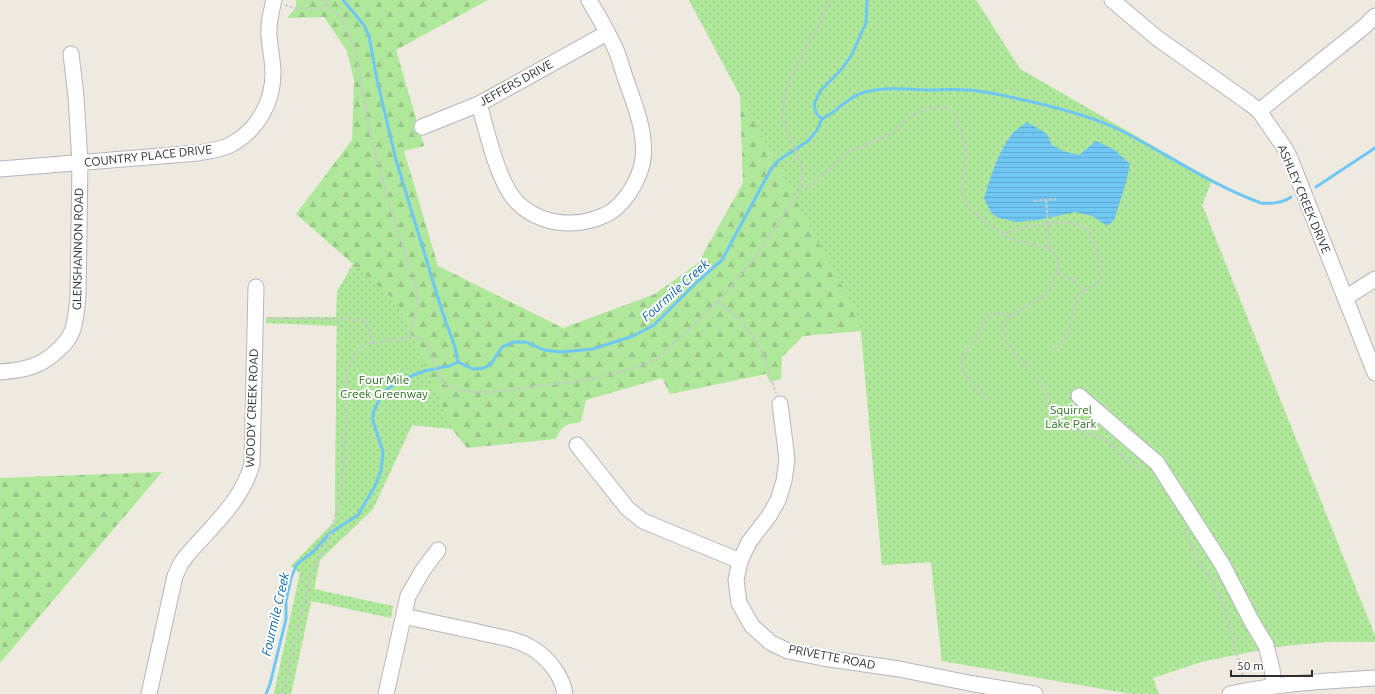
<svg xmlns="http://www.w3.org/2000/svg" width="1375" height="694" font-family="Ubuntu,sans-serif">
  <defs>
    <pattern id="forest-firs" width="22" height="20" patternUnits="userSpaceOnUse"><rect width="22" height="20" fill="#afe79b"/><path d="M5 1l3.5 6h-7zM16 11l3.5 6h-7z" fill="#97c686"/></pattern>
    <pattern id="park-dots" width="8" height="8" patternUnits="userSpaceOnUse"><rect width="8" height="8" fill="#afe79b"/><path d="M2 2h.1M6 6h.1" fill="none" stroke="#97c686" stroke-width="1.8" stroke-linecap="round"/></pattern>
    <pattern id="water-rules" width="6" height="5" patternUnits="userSpaceOnUse"><rect width="6" height="5" fill="#70c7f4"/><path d="M0 2.5h6" fill="none" stroke="#61abd2"/></pattern>
  </defs>
  <rect width="100%" height="100%" fill="#efeae0"/>
  <g fill="url(#forest-firs)">
    <path d="M296 0H488L396 50 424 146 404 151 438 266 563 328 655 294 698 263 743 183 740 95 689 0H976L1020 69 1212 180 1202 205 1375 636V642H1326L942 661 931 562 882 565 861 331 803 336 782 357 781 379 770 382 766 374 670 394 662 378 586 400 581 422C566 424 563 424 556 439L467 448 452 429 412 425 373 509 320 560 291 694H274L300 573 291 566 335 521 337 292 353 264 296 214 352 140 354 80 347 51 324 17 287 18 296 7Z"/>
    <polygon points="162,472 0,663 0,478"/>
  </g>
  <g fill="url(#park-dots)">
    <polygon points="689,0 976,0 1020,69 1212,180 1202,205 1375,636 1375,642 1326,642 1276,647 1201,662 1153,678 1159,694 1131,694 942,661 931,562 882,565 860,320"/>
    <polygon points="353,264 398,303 452,429 412,425 373,509 320,560 314,589 393,606 391,618 311,601 291,694 274,694 300,573 291,566 335,521 337,326 266,323 266,317 336,317 337,292"/>
  </g>
  <path fill="url(#water-rules)" d="M1027 122 1047 134 1052 145 1063 151 1079 155 1096 141 1115 150 1130 164 1126 183 1114 220 1109 225H1106L1092 216 1075 212 1039 220 1016 222 996 217 990 211 984 198C991 176 998 152 1012 134 1016 129 1022 126 1027 122Z"/>
  <g fill="none" stroke-linecap="round" stroke-linejoin="round">
    <g stroke="#70c7f4" stroke-width="3">
      <polyline points="343,0 364,25 369,36 377,80 396,160 442,311 455,347 458,362"/>
      <path d="M822 119C827 116 833 113 837 109 846 102 854 95 865 92 884 87 906 89 926 90 940 90 954 89 968 90 985 91 1002 95 1019 99 1052 106 1087 115 1118 129 1166 153 1209 184 1261 203 1270 204 1283 203 1291 197"/>
      <polyline points="822,119 816,113 814,104 821,90 842,69 851,56 866,23 867,0"/>
      <polyline points="1316,187 1375,148"/>
      <polyline points="266,694 270,684 286,619 286,601 291,578 297,564 314,551 330,533 358,515 375,486 381,471 383,452 373,421 373,413 381,396 387,389 404,379 424,371 449,366 458,362 473,369 484,368 491,364 502,347 514,342 526,342 544,350 561,352 593,349 633,336 654,325 698,281 722,260 771,169 779,160 808,141 817,130 822,119"/>
    </g>
    <defs>
      <g id="minor">
        <polyline points="1112,0 1157,38 1249,103 1259,111 1284,147 1289,156 1375,373"/>
        <path d="M479 104C487 131 497 179 515 200 538 225 575 229 605 215 617 210 628 196 634 185 638 177 642 168 643 159 646 132 635 105 626 80 622 69 620 58 615 48 608 32 598 16 589 0"/>
        <polyline points="1259,111 1365,26 1375,16"/>
        <polyline points="422,127 479,104 607,33"/>
        <path d="M0 169 198 153C209 151 220 150 230 145 257 131 273 103 273 73 273 61 270 49 269 36 268 24 271 12 274 0"/>
        <polyline points="1345,298 1375,279"/>
        <path d="M0 372C25 370 41 367 59 349 65 344 70 337 73 329 76 318 77 307 78 296L80 163 76 96 71 54"/>
        <polyline points="1079,396 1157,463 1222,564 1252,622 1266,645 1272,669 1274,685"/>
        <polyline points="780,404 787,459 784,481 778,500 769,516 749,542 740,561 736,580 739,603 752,626 771,643 788,651 823,658 899,669 974,684 1035,694"/>
        <polyline points="577,445 627,508 643,521 740,561"/>
        <path d="M404 616C430 622 456 627 482 633 499 637 517 639 532 648 548 658 562 675 565 694"/>
        <path d="M149 694 175 576 181 563 188 554C212 526 242 501 252 464L256 287"/>
        <polyline points="386,694 408,596 423,570 438,550"/>
        <path d="M1230 694C1279 683 1325 681 1375 678"/>
      </g>
    </defs>
    <use href="#minor" stroke="#b4b5c1" stroke-width="17"/>
    <g stroke="#c9c9c9" stroke-width="2" stroke-dasharray="3 2" stroke-linecap="butt">
      <polyline points="323,0 326,4 341,18 353,43 356,56 370,134 390,207 416,288 417,302 416,312 411,329 410,335"/>
      <polyline points="285,5 294,8 320,9 326,4"/>
      <path d="M801 185 808 188 847 152 891 134 906 119 923 110 942 106 954 112C959 126 965 141 965 156 966 175 955 195 972 210 983 220 996 230 1008 238 1023 246 1052 241 1058 261 1060 272 1052 287 1045 294 1035 304 1001 315 1003 330 1004 347 1021 357 1029 371"/>
      <polyline points="1046,200 1050,250"/>
      <polyline points="1034,201 1056,199"/>
      <path d="M1002 233C1025 228 1068 214 1088 230 1092 240 1103 265 1101 274 1100 286 1083 288 1078 297 1073 307 1073 319 1068 330 1065 338 1059 346 1053 352"/>
      <polyline points="1058,272 1073,280 1084,291"/>
      <path d="M718 301C736 316 753 332 763 354 768 366 771 380 776 393"/>
      <polyline points="267,318 365,320 373,344"/>
      <polyline points="1038,380 1045,389 1047,400 1056,422 1064,428 1084,432 1105,439 1117,449 1126,460 1145,471"/>
      <path d="M989 400C979 391 965 380 962 367 960 353 972 346 978 335 981 331 982 325 984 321 990 311 1002 311 1011 317"/>
      <polyline points="1184,530 1198,560 1215,587 1225,612 1243,676"/>
      <path d="M283 694 311 574 326 546 341 497 343 478 347 372 358 349 366 344 403 339 410 335C415 337 420 338 424 341 437 351 430 380 453 388 479 397 510 389 537 386 567 383 596 379 626 370 636 367 647 364 657 358 669 350 680 338 690 328 717 303 742 277 762 247 776 227 788 206 801 185L803 174 800 162 783 120 784 97 792 75 823 16 830 0"/>
    </g>
    <use href="#minor" stroke="#fff" stroke-width="15"/>
  </g>
  <g text-anchor="middle" stroke-width="4" stroke-linejoin="round" paint-order="stroke">
    <g font-size="12" fill="#2e2e2e" stroke="#fff">
      <text transform="translate(516 83) rotate(-29)" y="4">JEFFERS DRIVE</text>
      <text transform="translate(148 156) rotate(-6)" y="4">COUNTRY PLACE DRIVE</text>
      <text transform="translate(1304 199) rotate(67)" y="4">ASHLEY CREEK DRIVE</text>
      <text transform="translate(78 249) rotate(-89)" y="4">GLENSHANNON ROAD</text>
      <text transform="translate(252 408) rotate(-88)" y="4">WOODY CREEK ROAD</text>
      <text transform="translate(832 657) rotate(11)" y="4">PRIVETTE ROAD</text>
    </g>
    <g font-size="12" fill="#247018" stroke="#fff">
      <text x="384" y="384">Four Mile<tspan x="384" dy="14">Creek Greenway</tspan></text>
      <text x="1071" y="414">Squirrel<tspan x="1071" dy="14">Lake Park</tspan></text>
    </g>
    <g font-size="13" font-style="italic" fill="#0864a7" stroke="#fff">
      <text transform="translate(675 290) rotate(-42)" y="5">Fourmile Creek</text>
      <text transform="translate(275 614) rotate(-77)" y="5">Fourmile Creek</text>
    </g>
  </g>
  <path d="M1231 670v6h81v-6" fill="none" stroke="#2e2e2e" stroke-width="2"/>
  <text x="1237" y="670" font-size="12" fill="#2e2e2e" stroke="#ffffff" stroke-width="3" paint-order="stroke">50 m</text>
</svg>
